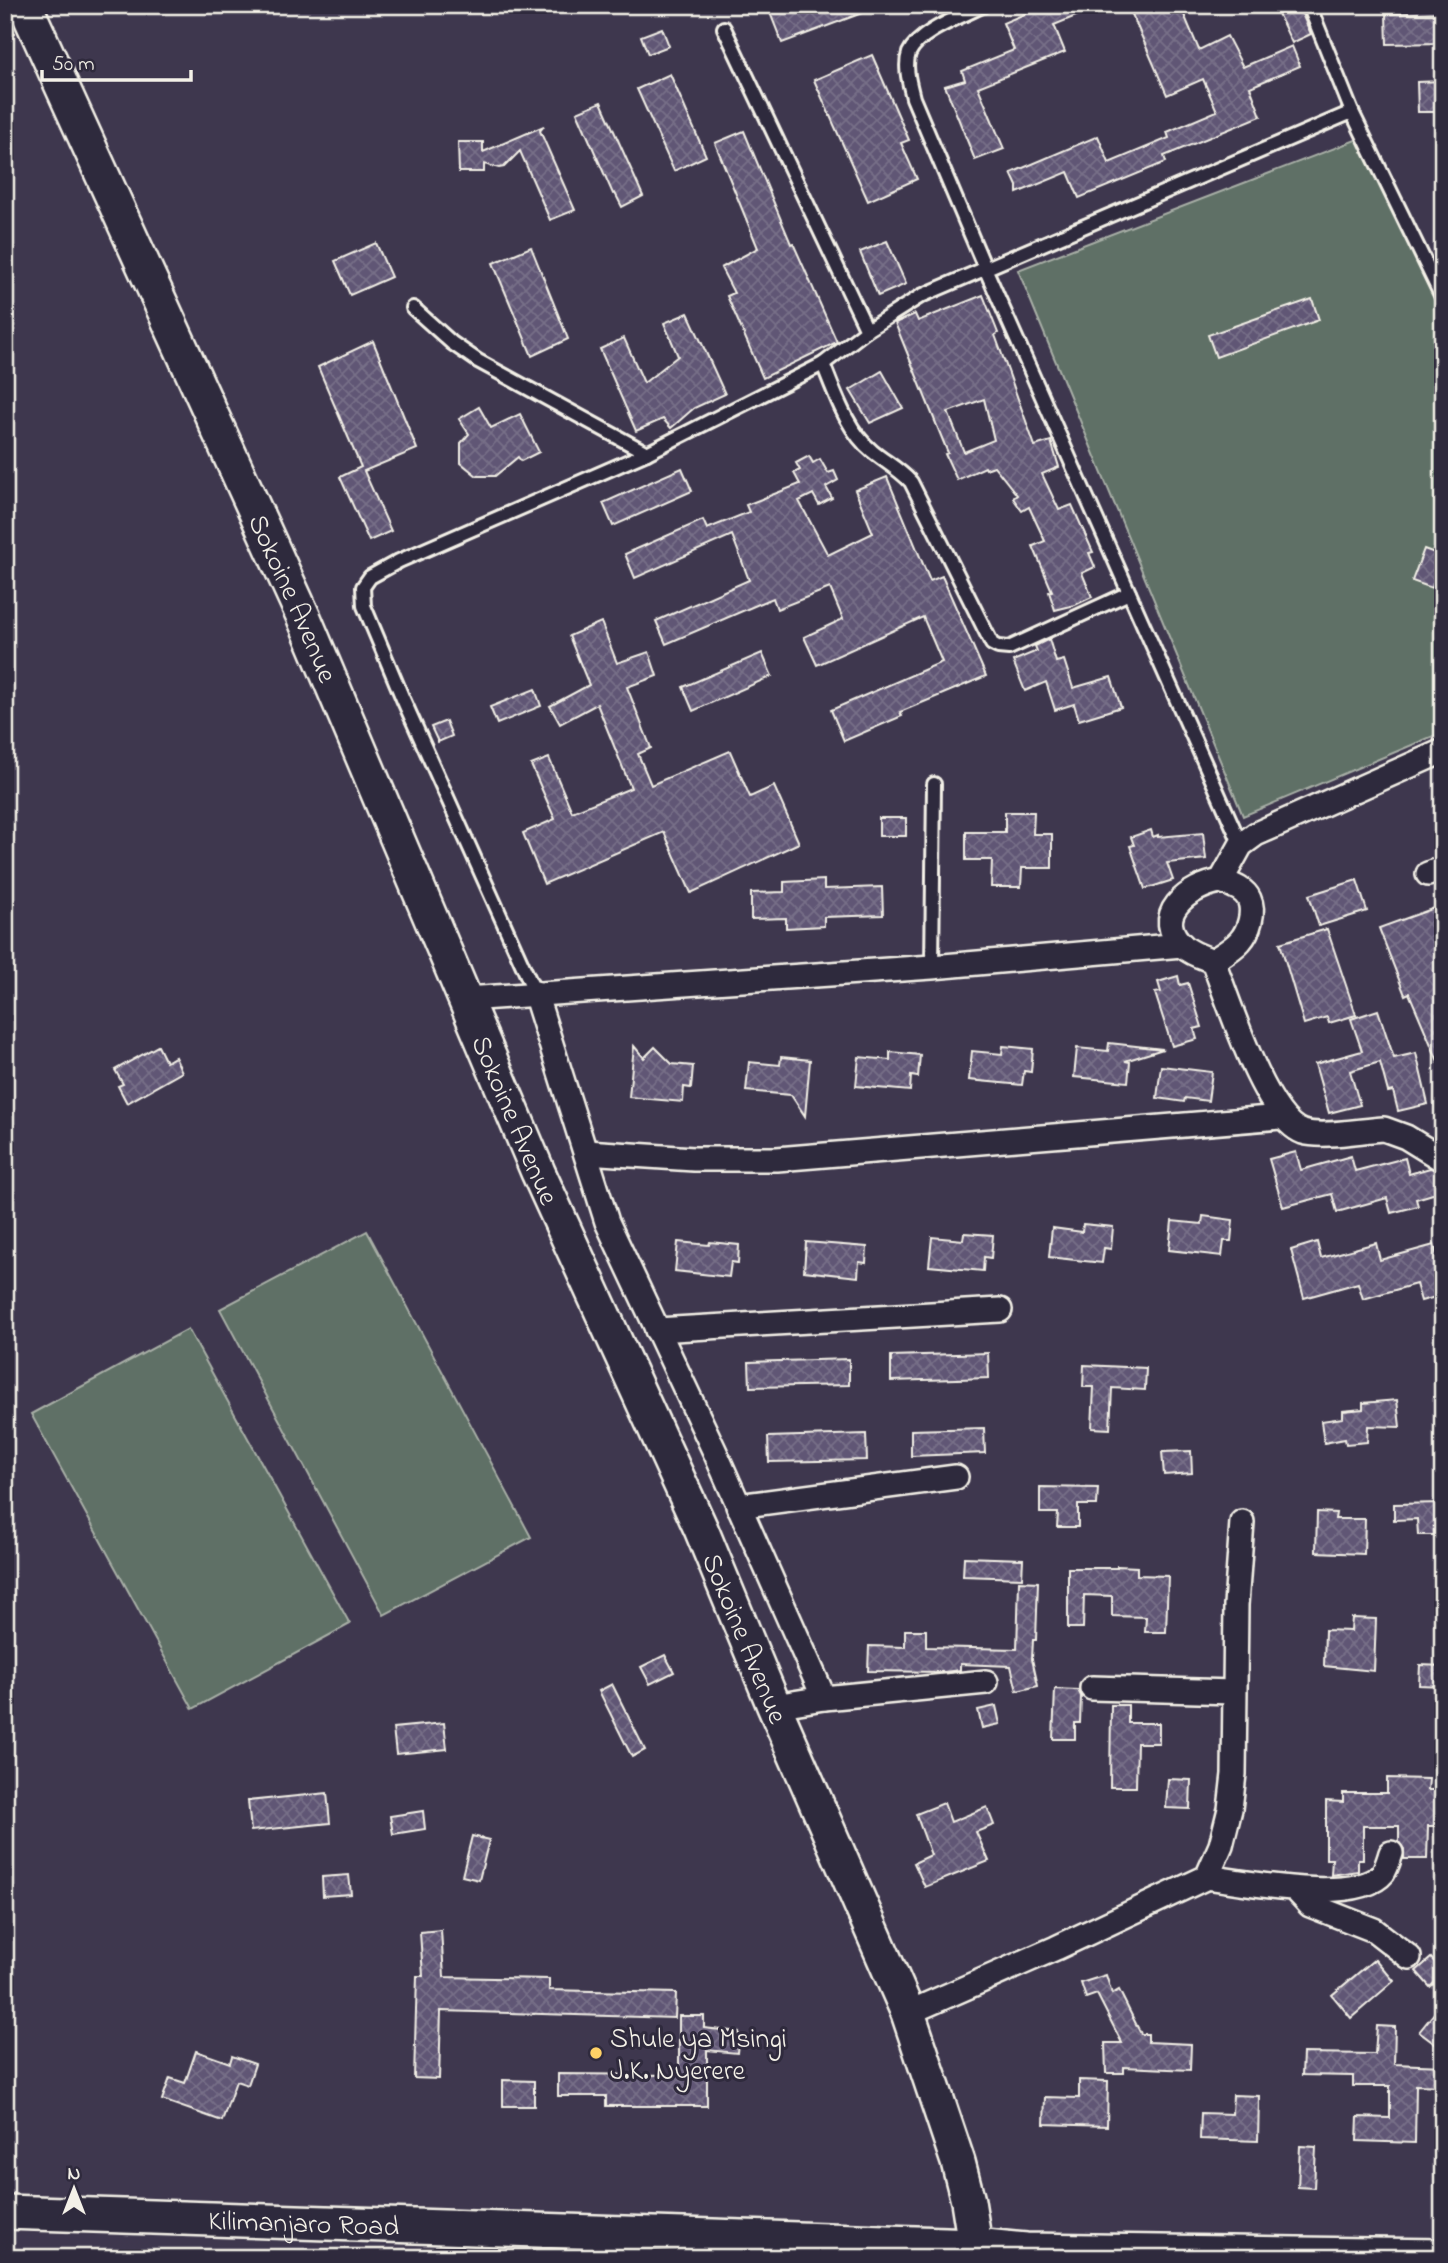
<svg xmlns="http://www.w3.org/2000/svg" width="1448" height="2263" font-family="'Indie Flower',sans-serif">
  <defs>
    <pattern id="building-cross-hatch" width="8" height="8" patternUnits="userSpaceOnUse" patternTransform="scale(1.75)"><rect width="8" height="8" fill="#605674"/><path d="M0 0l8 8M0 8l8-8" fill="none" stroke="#776f88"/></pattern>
  </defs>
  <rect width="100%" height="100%" fill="#3e374e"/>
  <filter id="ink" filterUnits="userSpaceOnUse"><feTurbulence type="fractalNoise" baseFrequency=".0143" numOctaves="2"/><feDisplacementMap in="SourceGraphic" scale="14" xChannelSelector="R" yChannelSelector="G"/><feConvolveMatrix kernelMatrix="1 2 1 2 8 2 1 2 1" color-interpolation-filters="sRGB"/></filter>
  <g filter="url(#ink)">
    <g fill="#5e6f66" stroke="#a9b0a7" stroke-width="2">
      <polygon points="1366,136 1443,312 1443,732 1243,816 1018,270"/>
      <polygon points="367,1231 531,1537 384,1615 220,1309"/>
      <polygon points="188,1329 350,1624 193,1709 31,1414"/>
    </g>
    <g fill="url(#building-cross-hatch)" stroke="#f4f1e8" stroke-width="2" fill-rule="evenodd">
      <polygon points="767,5 878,5 878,7 782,43"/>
      <polygon points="1046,5 1100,6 1054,25 1065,52 978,87 1004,149 975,160 945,86 965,80 962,71 1014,50 1003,23"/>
      <polygon points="1128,5 1180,5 1199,50 1227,36 1243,67 1292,46 1300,66 1250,87 1261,116 1164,156 1166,162 1079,198 1068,172 1017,193 1017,186 1011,173 1098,136 1109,163 1169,138 1167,132 1217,111 1203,79 1167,95"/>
      <polygon points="1274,5 1298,5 1311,34 1292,43"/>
      <polygon points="1443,12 1443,43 1387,44 1386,14"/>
      <polygon points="662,28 669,46 648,54 641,36"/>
      <polygon points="872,55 909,140 901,143 917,179 868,201 814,80"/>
      <polygon points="670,74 706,156 674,171 637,89"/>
      <polygon points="1443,81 1443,112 1418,112 1417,82"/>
      <polygon points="601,102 643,196 622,207 615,193 613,194 577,112"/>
      <polygon points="544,126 540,131 575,210 550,220 520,151 504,167 499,168 484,164 484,172 459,172 458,142 483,142 483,152"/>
      <polygon points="744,131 791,244 793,243 837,342 763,378 727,296 734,293 721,268 758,248 715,143"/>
      <polygon points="887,241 906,284 878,296 860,252"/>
      <polygon points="376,243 391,277 350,295 335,261"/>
      <polygon points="531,247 568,339 532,356 493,263"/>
      <path d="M983 295 998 333 995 335 1035 446 1051 441 1059 467 1042 474 1059 510 1072 505 1093 552 1089 553 1095 567 1082 573 1092 597 1075 605 1055 610 1049 592 1052 591 1033 546 1045 541 1029 507 1022 511 1013 498 1017 495 994 466 986 469 985 467 957 480 945 454 948 453 895 323 915 314 918 321ZM984 399 994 440 964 452 948 412Z"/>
      <polygon points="1312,299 1319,320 1216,357 1208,335"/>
      <polygon points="688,313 725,394 694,408 671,428 663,419 636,431 600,349 624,338 644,383 678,356 664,323"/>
      <polygon points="373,341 417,449 364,471 391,531 369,541 340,477 361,467 318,367"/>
      <polygon points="882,371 903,408 870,423 850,390"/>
      <polygon points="479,407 491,428 520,414 539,452 521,461 518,457 495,476 477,476 461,463 461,443 469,434 459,419"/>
      <polygon points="809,456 813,463 820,459 828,473 834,471 838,480 826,487 832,498 819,505 813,494 799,501 828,555 873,533 855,490 887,477 930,581 942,576 986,676 900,712 902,716 844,741 831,710 942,662 923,617 817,665 804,637 843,619 830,588 777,609 773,598 666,644 656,621 749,580 732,535 635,578 625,554 703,520 707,529 749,512 746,505 800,484 794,473 800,470 796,463"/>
      <polygon points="682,468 692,491 613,526 603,503"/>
      <polygon points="1424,549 1443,556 1432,588 1412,581"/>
      <polygon points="601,622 617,663 649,652 657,676 627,687 651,748 638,754 651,785 730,751 750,797 774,786 799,843 691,893 664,832 544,884 523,833 555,819 531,765 549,758 572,812 631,788 597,704 560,724 550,706 589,685 569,636"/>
      <polygon points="1049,639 1056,662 1064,660 1073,688 1111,677 1121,707 1079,720 1074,704 1055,710 1046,682 1025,691 1013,661 1037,651 1035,646"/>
      <polygon points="762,653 772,676 693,711 683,687"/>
      <polygon points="535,689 541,706 497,724 490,707"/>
      <polygon points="446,721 452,736 438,742 431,727"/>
      <polygon points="1005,812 1034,812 1033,834 1052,834 1052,868 1022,868 1021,887 991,887 992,860 966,860 966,832 1005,832"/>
      <rect x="879" y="818" width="27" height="18"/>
      <polygon points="1151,830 1153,837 1158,835 1158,837 1203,833 1206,859 1167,863 1173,880 1145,889 1130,846 1134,845 1131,837"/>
      <polygon points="824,880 824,889 882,887 883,915 824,917 824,926 786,928 786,918 751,919 751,893 784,892 784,882"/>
      <polygon points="1357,880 1367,911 1319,926 1309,895"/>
      <polygon points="1443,905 1443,1073 1409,993 1405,995 1379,928"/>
      <polygon points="1327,929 1356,1015 1329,1023 1327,1017 1304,1024 1280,943"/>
      <polygon points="1178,976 1180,985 1188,983 1202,1027 1194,1029 1197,1039 1172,1046 1155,993 1161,992 1158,982"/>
      <polygon points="1378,1010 1394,1058 1416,1053 1428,1104 1398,1111 1393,1091 1388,1092 1380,1062 1350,1071 1360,1105 1329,1113 1315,1064 1362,1051 1351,1019"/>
      <polygon points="1109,1043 1163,1049 1125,1061 1130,1062 1128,1082 1074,1077 1077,1048 1108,1051"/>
      <polygon points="158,1046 166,1062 175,1057 182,1072 127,1103 118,1086 123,1084 115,1070"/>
      <polygon points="634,1046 644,1058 655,1047 672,1064 693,1066 691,1088 684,1087 683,1102 629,1097"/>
      <polygon points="1003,1046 1033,1049 1031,1072 1024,1071 1022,1085 969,1080 972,1051 1002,1054"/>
      <polygon points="890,1052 920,1055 918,1077 911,1076 910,1091 856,1086 859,1057 890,1060"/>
      <polygon points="781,1057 810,1060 805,1116 791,1095 746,1091 749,1062 780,1065"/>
      <polygon points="1161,1066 1212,1072 1208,1101 1185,1098 1184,1102 1157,1098"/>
      <polygon points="1296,1152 1301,1170 1351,1156 1355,1171 1405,1158 1409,1174 1430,1168 1443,1171 1443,1191 1416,1199 1418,1206 1391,1213 1387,1198 1337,1212 1332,1194 1283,1207 1269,1159"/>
      <polygon points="1203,1216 1233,1220 1231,1241 1224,1241 1222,1256 1169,1250 1172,1221 1202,1224"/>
      <polygon points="1083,1224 1113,1227 1111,1249 1104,1248 1102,1263 1049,1257 1052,1228 1082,1232"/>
      <polygon points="964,1233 993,1235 991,1258 984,1257 983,1271 929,1266 932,1237 963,1240"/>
      <polygon points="678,1242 709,1245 710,1242 739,1245 738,1263 731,1262 729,1277 675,1271"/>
      <polygon points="806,1242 867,1247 866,1263 859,1262 858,1277 804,1271"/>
      <polygon points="1317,1242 1321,1258 1376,1243 1380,1260 1434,1245 1443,1276 1443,1295 1421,1301 1416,1284 1363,1299 1358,1283 1304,1298 1291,1250"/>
      <polygon points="988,1353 989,1378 891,1381 891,1356"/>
      <polygon points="849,1359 849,1385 750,1387 749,1362"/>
      <polygon points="1084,1365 1146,1368 1145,1390 1112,1388 1110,1429 1092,1428 1094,1387 1083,1387"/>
      <polygon points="1397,1400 1400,1427 1368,1426 1367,1442 1346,1444 1345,1439 1324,1443 1321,1421 1343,1418 1343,1411 1363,1409 1363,1403"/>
      <polygon points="984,1428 985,1453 911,1456 911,1430"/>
      <polygon points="866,1434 867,1460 769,1462 768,1437"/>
      <polygon points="1191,1451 1192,1473 1164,1475 1162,1452"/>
      <polygon points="1040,1487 1098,1488 1097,1505 1078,1505 1078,1527 1057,1527 1058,1513 1040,1513"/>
      <polygon points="1443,1503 1443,1527 1434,1527 1435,1535 1418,1535 1417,1519 1394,1520 1394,1504"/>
      <polygon points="1317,1512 1336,1513 1335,1519 1365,1519 1364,1554 1316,1552"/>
      <polygon points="964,1557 1023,1559 1022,1578 963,1576"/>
      <polygon points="1117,1566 1137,1567 1137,1575 1168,1576 1166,1632 1145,1632 1146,1617 1112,1616 1112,1596 1084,1595 1083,1628 1068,1628 1068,1568 1117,1568"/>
      <polygon points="1019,1581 1038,1582 1036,1640 1033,1640 1032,1659 1038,1686 1017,1691 1011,1666 960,1664 960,1670 944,1672 868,1671 869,1646 905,1647 905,1630 926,1630 926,1647 1017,1649"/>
      <polygon points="1352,1618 1376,1619 1374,1671 1324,1666 1325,1630 1351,1631"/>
      <polygon points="665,1655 674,1672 650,1684 641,1667"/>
      <polygon points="1420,1665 1443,1666 1443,1686 1419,1685"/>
      <polygon points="612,1684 645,1750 632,1757 599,1691"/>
      <polygon points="1055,1689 1078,1690 1081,1696 1080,1723 1075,1723 1075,1739 1053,1739"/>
      <polygon points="1111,1705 1128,1705 1128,1723 1159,1723 1159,1743 1137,1743 1136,1787 1110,1787"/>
      <polygon points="996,1706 1000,1724 982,1728 978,1710"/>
      <polygon points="444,1723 447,1749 396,1754 393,1728"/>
      <polygon points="1387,1778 1429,1779 1428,1790 1443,1790 1443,1826 1428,1826 1427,1859 1404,1859 1404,1849 1399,1842 1399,1826 1363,1826 1363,1859 1358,1859 1358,1871 1331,1875 1332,1859 1326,1859 1326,1801 1343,1802 1343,1793 1387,1793"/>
      <polygon points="1168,1779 1191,1780 1190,1809 1166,1808"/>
      <polygon points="327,1793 330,1823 251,1831 248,1801"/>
      <polygon points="944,1803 951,1822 987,1807 994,1825 976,1832 989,1861 925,1887 914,1863 931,1855 916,1814"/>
      <polygon points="423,1811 425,1829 393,1834 390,1816"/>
      <polygon points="472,1836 489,1840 479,1880 462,1876"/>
      <polygon points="349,1875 351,1894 323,1896 322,1877"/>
      <polygon points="441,1930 444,1977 549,1979 549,1990 676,1993 675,2018 441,2011 439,2079 414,2078 417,1976 423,1976 420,1932"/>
      <polygon points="1431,1958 1443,1972 1443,1975 1430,1987 1416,1971"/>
      <polygon points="1375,1959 1394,1981 1351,2018 1332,1995"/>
      <polygon points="1106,1975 1112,1994 1119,1990 1141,2034 1148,2034 1148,2042 1191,2044 1190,2070 1124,2067 1124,2073 1106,2073 1105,2043 1122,2043 1097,1994 1086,1998 1081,1983"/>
      <polygon points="1443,2002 1443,2050 1419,2032"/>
      <polygon points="679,2016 704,2016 704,2028 739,2032 737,2053 707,2050 707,2106 606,2106 606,2096 558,2096 558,2074 679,2075"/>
      <polygon points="1377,2026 1395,2027 1394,2064 1443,2066 1443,2086 1416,2085 1415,2143 1357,2141 1358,2117 1390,2118 1390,2086 1353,2086 1353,2076 1302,2075 1303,2053 1375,2054"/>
      <polygon points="196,2051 230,2063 232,2056 255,2064 248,2085 236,2081 222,2121 162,2100 170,2078 185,2083"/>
      <polygon points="503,2080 534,2081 534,2106 503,2106"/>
      <polygon points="1079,2080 1108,2081 1107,2126 1044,2124 1045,2097 1079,2098"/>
      <polygon points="1233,2095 1259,2096 1258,2141 1200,2139 1201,2113 1232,2114"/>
      <polygon points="1300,2146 1316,2147 1314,2188 1298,2187"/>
    </g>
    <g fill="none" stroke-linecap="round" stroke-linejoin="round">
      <defs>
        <g id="lane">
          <path d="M984 5C963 16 919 31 909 53 904 67 910 85 913 98L985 268 1241 845"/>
          <polyline points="1309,5 1352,112 1443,299"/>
          <polyline points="724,28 867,330"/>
          <polyline points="413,308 452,343 478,361 647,453"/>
          <path d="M823 364C835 393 847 431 872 451 885 462 898 468 911 482L992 644 998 647 1009 648 1129 593"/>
          <polyline points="932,967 934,784"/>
          <polyline points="535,993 403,699 364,606 363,587 370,577 399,561 647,453 823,364 867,330 921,296 1352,112"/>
        </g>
        <g id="street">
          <polyline points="1428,874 1443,868"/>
          <polyline points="1221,881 1241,845 1256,834 1443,751"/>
          <path d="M1221 881C1231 885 1244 888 1249 899 1255 912 1249 931 1240 941 1233 949 1222 955 1213 961 1203 957 1192 954 1184 947 1149 916 1189 886 1221 881Z"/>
          <path d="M1213 961C1228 999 1265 1119 1303 1132 1323 1138 1362 1130 1384 1129L1406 1137 1440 1158"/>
          <polyline points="535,993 607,1222 715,1452 824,1698"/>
          <polyline points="466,999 932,967 1182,945"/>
          <polyline points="586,1152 694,1159 777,1159 1281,1117"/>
          <polyline points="657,1330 1000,1310"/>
          <polyline points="738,1506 956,1477"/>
          <polyline points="1092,1688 1234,1692"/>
          <polyline points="774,1706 824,1698 986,1682"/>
          <path d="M1207 1877C1245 1882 1357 1905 1383 1873 1387 1867 1389 1859 1391 1853"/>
          <polyline points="1296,1890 1310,1905 1374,1930 1409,1957"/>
          <polyline points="908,2013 1056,1948 1207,1877 1221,1845 1230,1809 1234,1774 1236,1605 1242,1522"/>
        </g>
        <g id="secondary">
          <path id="s1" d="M25 5 304 618 538 1172 701 1529 774 1706 908 2013 958 2162 968 2201 975 2245"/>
          <path id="s2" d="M5 2212 975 2245 1026 2250 1443 2256"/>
        </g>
      </defs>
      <use href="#lane" stroke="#f4f1e8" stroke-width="18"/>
      <use href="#street" stroke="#f4f1e8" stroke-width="28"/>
      <use href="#secondary" stroke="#f4f1e8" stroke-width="38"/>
      <use href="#lane" stroke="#2f2a3d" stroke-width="12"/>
      <use href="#street" stroke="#2f2a3d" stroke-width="23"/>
      <use href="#secondary" stroke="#2f2a3d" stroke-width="33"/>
    </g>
  </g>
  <circle fill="#ffd166" stroke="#2f2a3d" stroke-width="2.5" cx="596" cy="2053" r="7"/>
  <g text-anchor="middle" stroke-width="6" stroke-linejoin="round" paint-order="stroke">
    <g font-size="28" fill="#f4f1e8" stroke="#2f2a3d">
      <text dy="10" stroke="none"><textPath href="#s1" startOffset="651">Sokoine Avenue</textPath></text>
      <text dy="10" stroke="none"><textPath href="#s1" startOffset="1218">Sokoine Avenue</textPath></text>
      <text dy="10" stroke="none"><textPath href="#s1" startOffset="1785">Sokoine Avenue</textPath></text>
      <text dy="10" stroke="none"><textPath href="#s2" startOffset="299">Kilimanjaro Road</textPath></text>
    </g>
    <g font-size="28" fill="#f4f1e8" stroke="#2f2a3d" text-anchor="start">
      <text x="610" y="2047">Shule ya Msingi<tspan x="610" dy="32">J.K. Nyerere</tspan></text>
    </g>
  </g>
  <rect width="1448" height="2263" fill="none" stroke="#2f2a3d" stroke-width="28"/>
  <rect x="14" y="14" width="1420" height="2235" fill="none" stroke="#f4f1e8" stroke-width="2.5" filter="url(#ink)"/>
  <g transform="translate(74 2189)" stroke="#2f2a3d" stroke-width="5" paint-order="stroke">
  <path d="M0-5L12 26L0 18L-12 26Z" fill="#f4f1e8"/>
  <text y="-10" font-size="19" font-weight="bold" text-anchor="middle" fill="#f4f1e8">N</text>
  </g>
  <path d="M42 70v10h149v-10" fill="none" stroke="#f4f1e8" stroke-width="3.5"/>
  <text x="52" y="70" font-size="21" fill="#f4f1e8" stroke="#2f2a3d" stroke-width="5" paint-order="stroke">50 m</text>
</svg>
